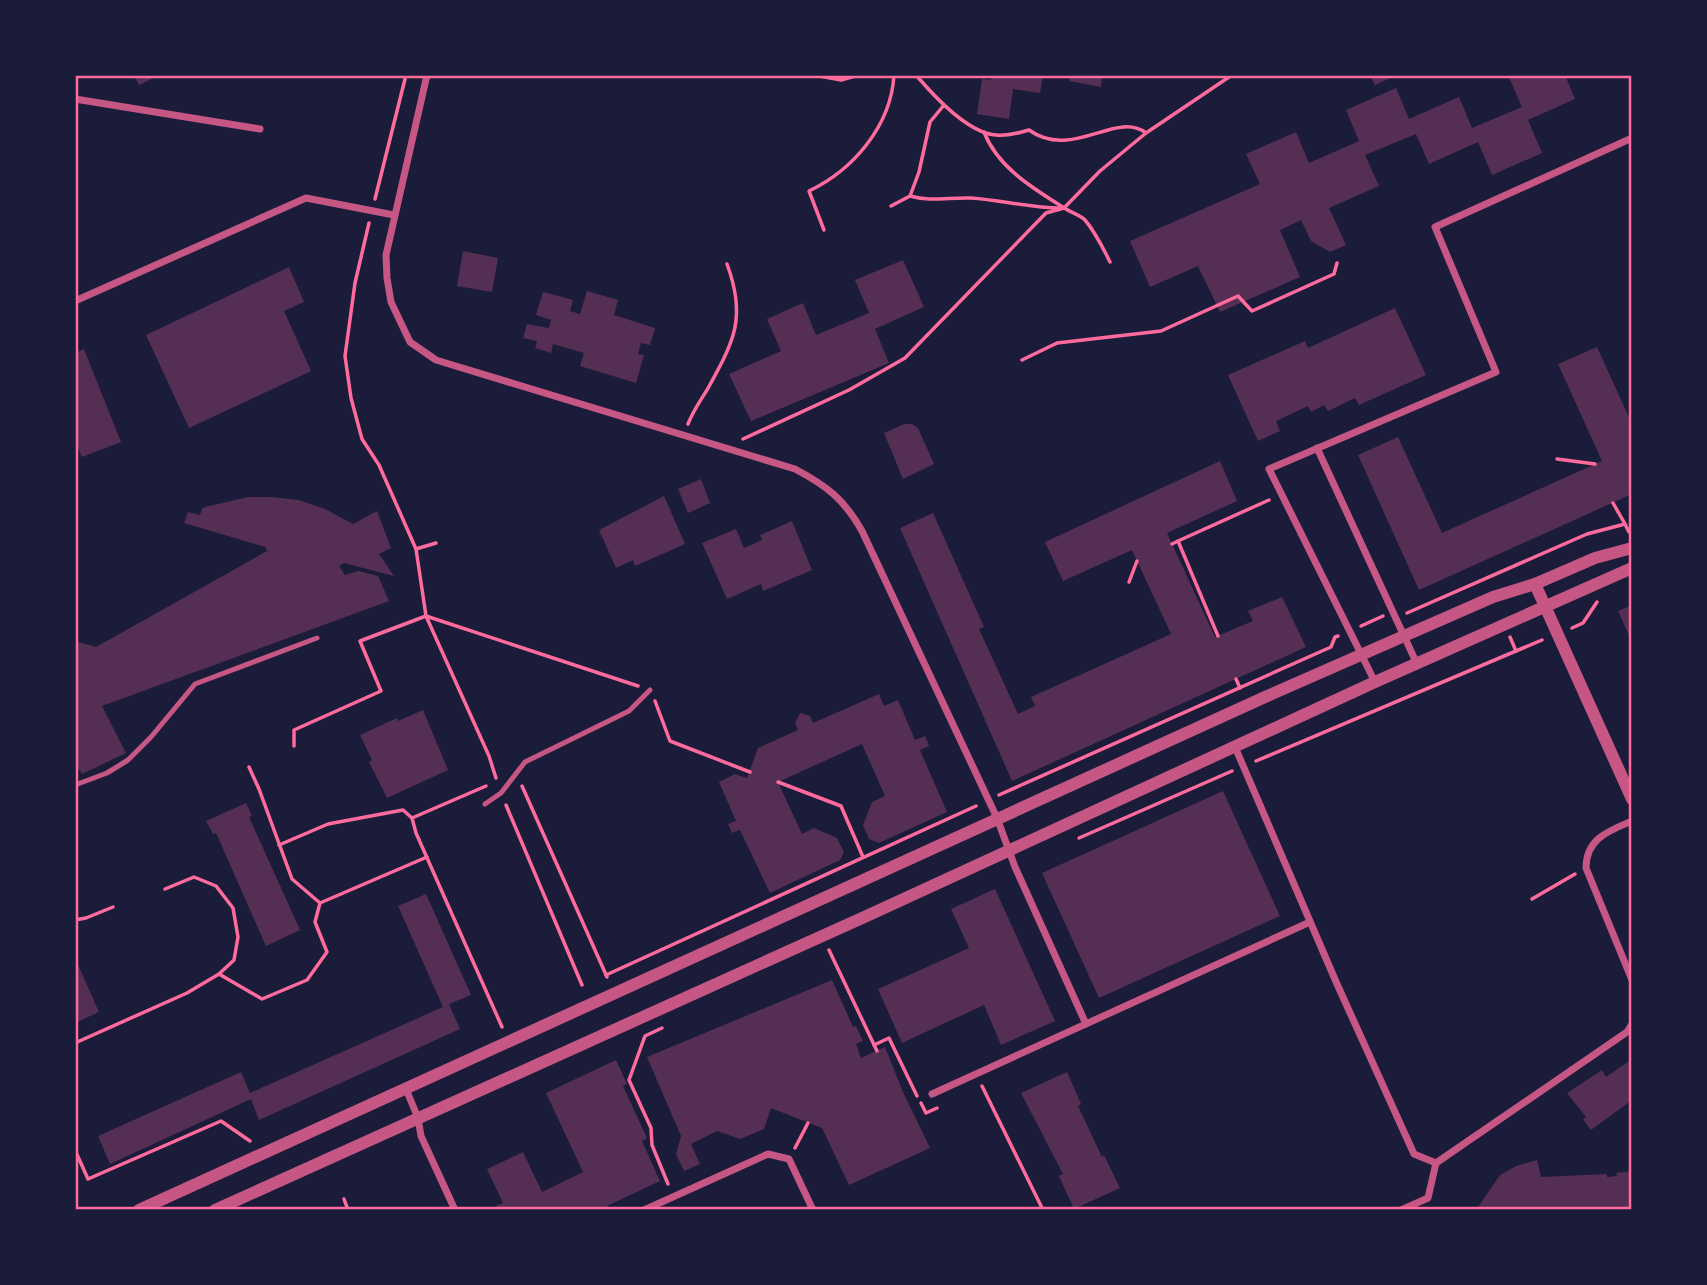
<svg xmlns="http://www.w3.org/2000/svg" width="1707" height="1285" font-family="'Golos Text',sans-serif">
  <rect width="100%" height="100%" fill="#1b1b3a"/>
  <g fill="#542f53">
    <polygon points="134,75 160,75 139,85"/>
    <polygon points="992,75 1043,75 1040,93 1013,89 1009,119 977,114 982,79 991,80"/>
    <polygon points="1070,75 1102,75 1101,87 1069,81"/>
    <polygon points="1370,75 1397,75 1375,85"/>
    <polygon points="1508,75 1565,75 1575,99 1528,120 1542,153 1492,175 1478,142 1429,164 1416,134 1365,155 1379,186 1329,208 1346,245 1330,252 1311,241 1301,220 1280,230 1300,277 1220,312 1198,266 1150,287 1130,241 1260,184 1246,154 1296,132 1309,163 1359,141 1346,110 1396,88 1409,119 1459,97 1472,128 1522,107"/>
    <polygon points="463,251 498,258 492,292 457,286"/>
    <polygon points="903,260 924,307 875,329 889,363 751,421 729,374 781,351 767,319 803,303 816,335 869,313 855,280"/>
    <polygon points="289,267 304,302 284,311 311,371 189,428 146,335"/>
    <polygon points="587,291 618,300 614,315 655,328 650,345 641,343 638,354 644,355 636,383 580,366 584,353 553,344 551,353 535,348 537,341 523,338 527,324 549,328 551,320 536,315 543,292 573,300 570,311 580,314"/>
    <polygon points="1395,308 1426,375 1359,405 1355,398 1328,411 1324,405 1311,412 1308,406 1276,421 1280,431 1258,441 1228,375 1305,341 1308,348"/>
    <polygon points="1597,347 1632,424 1632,494 1419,590 1358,455 1398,437 1442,533 1602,461 1558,364"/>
    <polygon points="84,349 121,442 82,457 75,441 75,353"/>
    <polygon points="904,424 912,424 918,428 934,464 903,479 884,433"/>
    <polygon points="1220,461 1237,501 1167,533 1215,637 1253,621 1248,611 1282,597 1306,647 1012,781 900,528 933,513 984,627 979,629 1018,714 1035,706 1031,697 1171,634 1132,550 1063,581 1045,542"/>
    <polygon points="701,479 710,503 688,513 678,489"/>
    <polygon points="664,496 685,544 635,566 633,560 616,568 599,530"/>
    <polygon points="248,497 271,497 299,500 325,509 353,524 377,511 391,548 379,554 394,576 344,563 339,566 345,575 358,571 378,576 389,601 102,706 126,753 82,774 78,768 75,770 75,641 96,647 267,551 265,547 184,523 188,512 200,515 202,509 205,507"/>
    <polygon points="792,521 812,570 763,591 761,584 727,599 702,543 736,529 744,548 762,540 760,535"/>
    <polygon points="1632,605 1632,642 1618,611"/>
    <polygon points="879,694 884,706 898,700 915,740 925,736 929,746 920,750 947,812 879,843 869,839 863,825 872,802 885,796 862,744 778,782 802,834 814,828 837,838 844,852 840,860 770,893 740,830 732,833 728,824 736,821 719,782 735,774 747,778 758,748 798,730 795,723 800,713 810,716 813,723"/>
    <polygon points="423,710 448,770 387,798 369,762 372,760 360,735 397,718 398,721"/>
    <polygon points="1223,791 1280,916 1099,998 1042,873"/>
    <polygon points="246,803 252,816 249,817 300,930 266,946 216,833 213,834 206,821"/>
    <polygon points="995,889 1055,1021 1001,1045 984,1005 902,1043 878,989 969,948 951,909"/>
    <polygon points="426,894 471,995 449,1004 460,1029 259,1120 251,1099 110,1164 98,1136 241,1072 250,1093 443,1007 398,906"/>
    <polygon points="75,958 99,1012 75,1023"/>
    <polygon points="832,980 853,1027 856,1026 863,1041 856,1044 861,1058 885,1047 903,1092 930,1148 849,1185 822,1128 771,1108 764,1129 740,1139 717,1131 691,1144 700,1164 684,1171 676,1154 681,1136 647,1057"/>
    <polygon points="1632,1059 1632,1100 1591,1130 1583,1119 1586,1117 1567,1093 1602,1070 1606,1077"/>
    <polygon points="616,1060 627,1084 623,1086 647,1138 642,1141 660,1181 607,1206 609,1210 498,1210 496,1206 503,1203 487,1169 523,1152 542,1192 583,1172 546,1093"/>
    <polygon points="1067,1072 1081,1104 1078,1106 1102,1157 1104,1155 1120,1188 1074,1209 1059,1176 1063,1174 1021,1093"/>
    <polygon points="1537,1160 1541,1177 1607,1174 1607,1177 1617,1176 1616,1173 1632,1171 1632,1207 1609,1210 1476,1210 1500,1175 1516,1166"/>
  </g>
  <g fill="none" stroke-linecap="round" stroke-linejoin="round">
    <g stroke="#ff6b9d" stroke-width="3.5">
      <polyline points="814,75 841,80 859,75"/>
      <path d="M916 75C933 95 968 133 996 135 1006 136 1019 133 1029 130 1072 161 1116 110 1146 133"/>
      <path d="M984 132C998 168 1034 189 1066 209 1072 213 1080 215 1085 220 1096 233 1103 248 1110 262"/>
      <path d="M910 196C930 202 950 197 971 198 1001 200 1030 208 1060 208"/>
      <polyline points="375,199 406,75"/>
      <polyline points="891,206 910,196 919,172 930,122 944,105"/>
      <polyline points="369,223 355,283 345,356 351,398 362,439 379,465 416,549 426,616 489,756 496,778"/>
      <path d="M824 230 809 191C853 170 891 126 894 75"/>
      <polyline points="1022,360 1057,343 1161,331 1238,296 1252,311 1334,274 1337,263"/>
      <path d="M688 424C693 411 700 401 707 390 734 341 747 318 727 264"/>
      <polyline points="743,439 849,390 905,358 1046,213 1064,208 1100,171 1146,133 1232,75"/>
      <polyline points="1557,459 1595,464"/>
      <polyline points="1613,503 1625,524"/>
      <polyline points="1178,541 1269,500"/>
      <polyline points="1172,544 1178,541 1218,636"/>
      <polyline points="416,549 436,543"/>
      <polyline points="1129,582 1137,561"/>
      <polyline points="1407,613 1587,534 1625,524 1629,532"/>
      <polyline points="1361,626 1383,616"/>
      <polyline points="1572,628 1583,623 1597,602"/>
      <polyline points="1510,637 1516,651"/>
      <polyline points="1236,679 1240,688"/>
      <polyline points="655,701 670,741 750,772"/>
      <polyline points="294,746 294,730 381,691 360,641 426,616 638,686"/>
      <polyline points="1256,761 1542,640"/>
      <polyline points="249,767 259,789 292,879 320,903 427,857"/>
      <polyline points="778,782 841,806 863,857"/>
      <polyline points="522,786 607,977"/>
      <polyline points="999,795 1331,647 1335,637 1338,636"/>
      <polyline points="506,805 582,985"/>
      <polyline points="412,818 416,833 502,1027"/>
      <polyline points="1079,838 1232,771"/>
      <polyline points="279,845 328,824 403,810 412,818 486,786"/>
      <polyline points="165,889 194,877 216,886 233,908 238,937 234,960 219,974"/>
      <polyline points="1532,899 1575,874"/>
      <polyline points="75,920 86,918 113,907"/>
      <polyline points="829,950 877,1051"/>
      <polyline points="606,975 976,806"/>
      <polyline points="662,1028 645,1036 629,1080 651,1128 652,1145 668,1184"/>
      <polyline points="75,1043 187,993 219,974 262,999 307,980 327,952 315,922 320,903"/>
      <polyline points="874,1045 889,1038 917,1096"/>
      <polyline points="982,1086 1043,1210"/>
      <polyline points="921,1103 926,1113 937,1108"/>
      <polyline points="795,1148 808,1123"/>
      <polyline points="75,1150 88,1179 221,1121 250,1141"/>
      <polyline points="344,1199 348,1210"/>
    </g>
    <g stroke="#c65784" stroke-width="5">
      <polyline points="75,785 107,773 128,760 151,737 195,684 317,638"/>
      <polyline points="485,804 501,793 525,762 629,711 650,690"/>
    </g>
    <g stroke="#c65784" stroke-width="7">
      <path d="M427 75 386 255 387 278 391 302 410 342 436 360 795 469C827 486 844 499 862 531L997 818 1015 867 1086 1024"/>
      <polyline points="75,99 260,129"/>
      <polyline points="75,301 306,198 394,215"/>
      <polyline points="1317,448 1417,664"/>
      <polyline points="1375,682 1269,469 1496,372 1435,227 1632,138"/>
      <polyline points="1235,747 1337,984 1414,1154 1436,1163"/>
      <path d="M1632 821C1608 831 1586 839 1586 868L1632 980"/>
      <polyline points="406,1089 418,1118 421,1136 455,1210"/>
      <polyline points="932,1094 1310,922"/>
      <polyline points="644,1210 768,1154 789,1159 813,1210"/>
      <polyline points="1401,1210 1428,1198 1436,1163 1627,1032 1632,1024"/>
    </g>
    <g stroke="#c65784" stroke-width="12">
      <polyline points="1535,584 1632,799"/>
      <polyline points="139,1210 1265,697 1493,597 1535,584 1595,558 1632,548"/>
      <polyline points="215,1210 871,914 1375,682 1632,568"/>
    </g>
  </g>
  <rect width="1707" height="1285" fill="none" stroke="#1b1b3a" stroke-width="154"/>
  <rect x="77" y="77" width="1553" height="1131" fill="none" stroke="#ff6b9d" stroke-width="2.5"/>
</svg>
